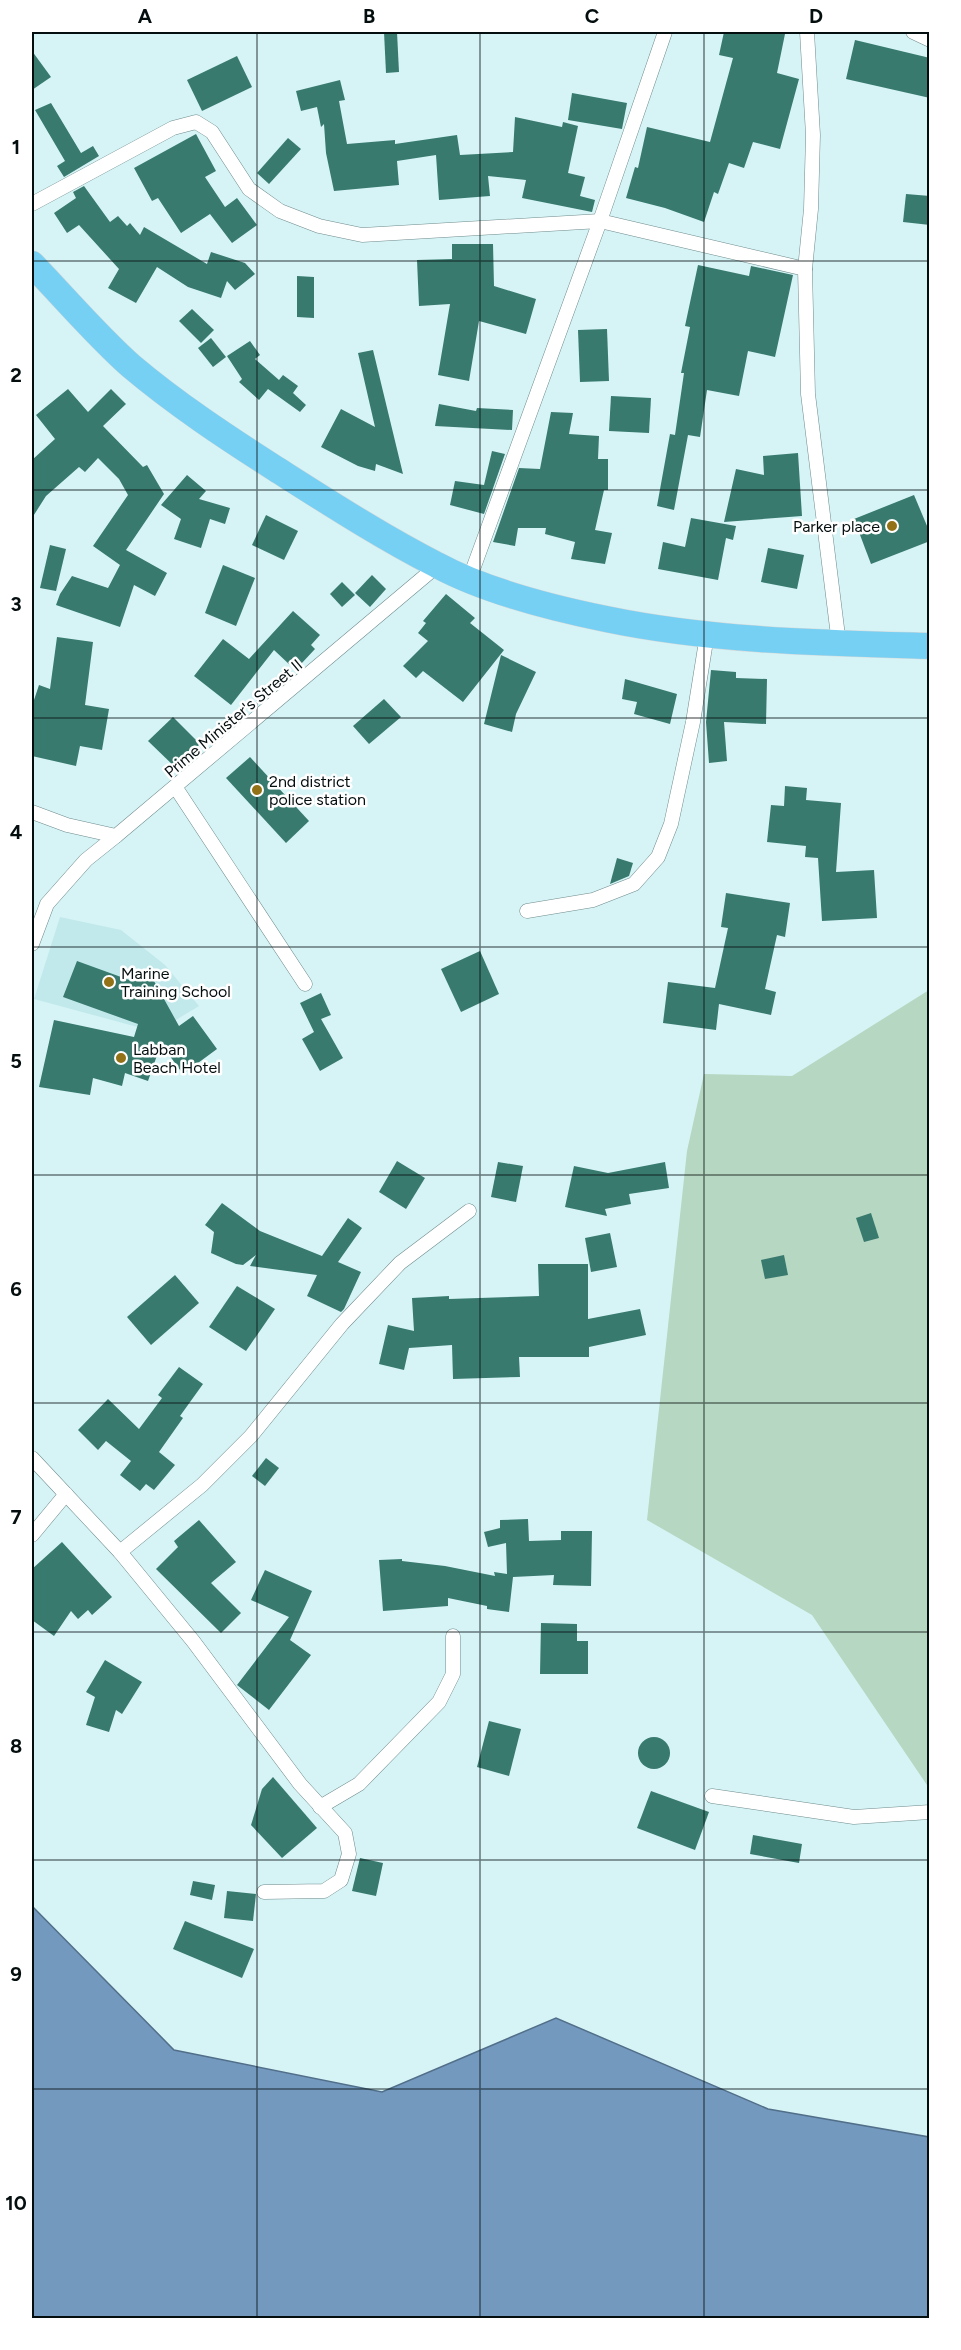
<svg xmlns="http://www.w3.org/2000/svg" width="961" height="2350" font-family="Figtree,sans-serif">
  <rect width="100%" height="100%" fill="#d6f4f6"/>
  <polygon fill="#c1e9ec" points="60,917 121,930 165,965 199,1006 156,1032 34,999"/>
  <polygon fill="#b6d7c1" points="929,990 929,1788 812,1615 647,1520 687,1151 704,1074 792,1076"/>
  <polygon fill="#7399bf" stroke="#526f8a" stroke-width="1.5" points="32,1906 174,2050 382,2092 556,2018 768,2109 929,2137 929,2318 32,2318"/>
  <g fill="#387a6e">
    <polygon points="384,32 397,32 399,72 386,73"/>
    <polygon points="724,32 772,32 785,34 777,73 799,79 780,149 753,142 744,168 729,163 718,194 714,192 704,222 665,208 626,198 635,167 638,168 647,127 710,142 733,58 719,55"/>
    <polygon points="855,40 930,58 930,98 846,79"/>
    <polygon points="32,51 51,77 32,90"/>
    <polygon points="237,56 252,87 202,111 187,80"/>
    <polygon points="340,80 345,100 339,101 347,144 395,140 395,144 457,135 460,155 513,152 515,117 562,127 563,122 578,126 568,173 585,177 580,196 595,200 592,212 522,198 526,180 488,176 490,196 439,200 436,155 397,161 399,185 334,191 326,153 324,124 321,127 317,107 301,111 296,91"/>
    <polygon points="572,93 627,103 622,129 568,120"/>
    <polygon points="51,103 81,153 93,146 99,156 64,177 57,166 65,161 35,110"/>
    <polygon points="196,134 216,171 205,177 225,207 237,198 257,225 232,243 210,214 181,233 158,198 152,201 134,168"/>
    <polygon points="288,138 301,149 269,184 257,173"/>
    <polygon points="84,186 110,222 118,216 127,226 130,223 140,235 144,227 207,264 211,252 245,263 255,274 235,290 227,281 221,298 188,287 157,267 136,303 108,288 119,269 79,225 67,233 54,213 76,198 73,192"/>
    <polygon points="906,194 930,196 930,225 903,222"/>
    <polygon points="452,244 493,244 494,286 536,299 526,334 479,321 469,381 438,375 450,304 419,306 417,260 452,259"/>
    <polygon points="698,265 749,276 751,266 793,275 775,357 748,351 739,396 707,390 700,437 688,435 674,510 657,506 670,434 675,435 684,373 681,373 690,327 685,326"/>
    <polygon points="297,276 314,277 314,318 297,317"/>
    <polygon points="192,309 214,330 201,343 179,321"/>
    <polygon points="607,329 609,381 580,382 578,330"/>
    <polygon points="211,338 226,357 213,367 198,348"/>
    <polygon points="250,341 260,355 255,359 279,380 283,375 298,386 293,393 306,405 300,412 268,389 259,400 239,382 242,379 227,356"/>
    <polygon points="373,350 403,474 376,464 375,471 358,466 321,447 341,409 375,427 358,353"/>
    <polygon points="68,389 88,412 111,389 126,404 103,426 143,467 147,465 164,494 126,550 167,573 155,596 134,585 120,627 56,605 60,594 72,576 108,588 120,565 93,546 128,495 119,479 98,458 85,472 79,467 46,496 32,518 32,460 55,439 36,415"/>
    <polygon points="611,396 651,398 649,433 609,431"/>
    <polygon points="439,404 476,411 477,408 513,410 512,430 435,426"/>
    <polygon points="551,412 573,413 569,434 599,436 598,459 608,459 608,490 604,490 595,530 612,533 605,564 571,559 575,542 545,534 546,528 518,528 515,546 493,542 519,468 540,469"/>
    <polygon points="492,451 505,454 484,514 450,505 455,481 484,485"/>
    <polygon points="798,453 802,516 724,522 736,469 764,475 763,456"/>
    <polygon points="187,475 206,491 199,499 230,508 225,524 210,519 201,548 174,539 181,519 161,505"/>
    <polygon points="914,495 930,533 930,541 871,564 854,519"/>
    <polygon points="266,515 298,531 284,560 252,545"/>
    <polygon points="691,518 736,526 733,540 726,538 718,580 658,569 663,542 685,547"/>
    <polygon points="50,545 66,549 56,591 40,588"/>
    <polygon points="768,548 804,555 797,589 761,582"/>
    <polygon points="223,565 255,578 236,626 205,613"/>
    <polygon points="372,575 386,589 370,607 355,593"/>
    <polygon points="342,582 355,595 342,607 330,594"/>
    <polygon points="446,594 475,618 470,623 504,650 463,702 423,671 416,678 403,666 428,641 418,633 426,623 423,621"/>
    <polygon points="293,611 320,635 311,645 315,649 301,664 297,660 291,666 274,650 231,705 194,676 223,639 249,659"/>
    <polygon points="57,637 93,642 85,705 109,709 102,750 80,746 76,766 32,756 32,706 39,685 50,689"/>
    <polygon points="501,655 536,672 516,714 512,732 484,724"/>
    <polygon points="711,670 736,672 736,678 767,679 766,724 724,722 727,761 709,763 706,722"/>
    <polygon points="625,679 677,694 670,724 634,714 637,702 622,699"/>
    <polygon points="384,699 401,717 369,744 353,726"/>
    <polygon points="173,717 200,744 176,768 148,741"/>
    <polygon points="250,757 309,821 286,843 226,778"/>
    <polygon points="785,786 807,788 806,800 841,803 836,872 874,870 877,918 822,921 818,858 805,857 806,846 767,842 771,805 784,806"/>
    <polygon points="617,858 633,863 629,876 610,884"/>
    <polygon points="726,893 790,903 785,937 777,935 765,989 776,992 771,1015 719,1004 716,1030 663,1023 668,982 715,988 728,928 721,927"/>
    <polygon points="480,951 499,994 461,1012 441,969"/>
    <polygon points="77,961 132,981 133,975 154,981 179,1026 193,1016 217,1049 183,1074 161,1044 148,1081 125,1073 122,1086 93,1078 90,1095 39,1087 54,1020 134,1037 138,1024 63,997"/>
    <polygon points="321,993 331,1015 321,1019 343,1058 320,1071 302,1039 314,1032 300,1003"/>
    <polygon points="397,1161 425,1178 406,1209 379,1192"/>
    <polygon points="498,1162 523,1166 516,1202 491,1197"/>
    <polygon points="665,1162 669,1188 629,1194 631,1204 605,1209 607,1216 565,1207 574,1166 608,1173"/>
    <polygon points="222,1203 260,1231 322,1256 348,1218 362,1228 338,1262 361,1272 344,1309 341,1312 307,1296 317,1275 250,1266 256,1255 243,1265 236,1264 211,1253 214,1232 205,1225"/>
    <polygon points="871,1213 879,1238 864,1242 856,1218"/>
    <polygon points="610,1233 617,1267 591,1272 585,1238"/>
    <polygon points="784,1255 788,1275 765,1279 761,1260"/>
    <polygon points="538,1264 588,1264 588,1319 640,1309 646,1335 589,1347 589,1357 519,1357 520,1377 453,1379 452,1345 409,1348 404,1370 379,1364 388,1325 414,1331 412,1298 449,1296 449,1299 539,1296"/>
    <polygon points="175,1275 199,1303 151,1345 127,1317"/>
    <polygon points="237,1286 275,1309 246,1351 209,1327"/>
    <polygon points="179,1367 203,1384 180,1416 183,1418 159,1452 175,1465 154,1490 146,1484 140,1491 120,1475 131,1461 106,1441 98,1450 78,1430 108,1399 139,1429 162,1398 158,1395"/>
    <polygon points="266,1458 279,1468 265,1486 252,1476"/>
    <polygon points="528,1519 529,1541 561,1540 561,1531 592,1531 591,1586 553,1585 554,1575 513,1577 509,1612 487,1609 487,1606 448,1598 448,1606 383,1611 379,1560 402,1559 402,1561 445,1566 495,1576 494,1572 507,1574 506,1543 488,1547 484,1532 500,1528 500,1520"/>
    <polygon points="199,1520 236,1562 211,1583 241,1613 221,1633 156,1569 178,1547 174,1541"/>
    <polygon points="62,1542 112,1597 92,1615 88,1610 78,1619 71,1611 54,1636 32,1620 32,1569"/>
    <polygon points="265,1570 312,1591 290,1640 311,1655 269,1710 237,1685 289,1617 251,1600"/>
    <polygon points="541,1623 577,1624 577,1641 588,1641 588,1674 540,1674"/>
    <polygon points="105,1660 142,1682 122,1714 116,1710 109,1732 86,1725 95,1697 86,1692"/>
    <polygon points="489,1721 521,1729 509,1776 477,1767"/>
    <circle cx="654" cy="1753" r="16"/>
    <polygon points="273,1777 317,1828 282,1858 251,1825 262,1789"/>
    <polygon points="651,1791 709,1812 695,1850 637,1828"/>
    <polygon points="753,1835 802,1844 799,1863 750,1854"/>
    <polygon points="360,1858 383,1863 376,1896 352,1891"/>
    <polygon points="193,1881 215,1885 212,1900 190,1895"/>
    <polygon points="227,1891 256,1894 253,1921 224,1918"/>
    <polygon points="185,1921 254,1949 242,1978 173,1949"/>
  </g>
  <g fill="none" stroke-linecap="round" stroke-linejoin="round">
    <defs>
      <g id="street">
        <polyline points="807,32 813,135 811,209 805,269 808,394 839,644"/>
        <polyline points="913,32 930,40"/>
        <polyline points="32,204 173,128 196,122 212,132 249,189 280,211 319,226 362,235 600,221 805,269"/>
        <polyline points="469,580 600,221 665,32"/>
        <polyline points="176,788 305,984"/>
        <polyline points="32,812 67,825 116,836 437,566"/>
        <polyline points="527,911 593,900 634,884 658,857 671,824 693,722 707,635"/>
        <polyline points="32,944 47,904 86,860 116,836"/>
        <polyline points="32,1458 120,1552 193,1641 300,1784 345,1833 349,1854 341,1880 324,1891 264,1892"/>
        <polyline points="32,1535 66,1494"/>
        <polyline points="120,1552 202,1485 251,1436 342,1324 400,1263 469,1211"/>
        <polyline points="712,1796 854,1817 930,1812"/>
        <polyline points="320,1807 359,1784 439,1702 453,1674 453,1636"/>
      </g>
      <path id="highway" d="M32 264C64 297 97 336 131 366 176 404 226 437 276 469 328 502 382 537 437 565 485 591 552 608 606 619 712 641 822 643 930 646"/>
    </defs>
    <use href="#street" stroke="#6f8b8d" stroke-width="15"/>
    <use href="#highway" stroke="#d7d8d9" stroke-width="27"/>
    <use href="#street" stroke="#fff" stroke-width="14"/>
    <use href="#highway" stroke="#76d0f4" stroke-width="26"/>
  </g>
  <path fill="none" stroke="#050e0f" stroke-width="1.5" stroke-opacity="0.55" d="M257 32V2318M480 32V2318M704 32V2318M32 261H930M32 490H930M32 718H930M32 947H930M32 1175H930M32 1403H930M32 1632H930M32 1860H930M32 2089H930"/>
  <g fill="#927117" stroke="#fff" stroke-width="2">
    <circle cx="892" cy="526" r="6"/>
    <circle cx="257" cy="790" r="6"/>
    <circle cx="109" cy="982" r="6"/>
    <circle cx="121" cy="1058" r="6"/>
  </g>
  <g text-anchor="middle" stroke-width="5" stroke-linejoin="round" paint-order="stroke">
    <g font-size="16" fill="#050e0f" stroke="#fff" text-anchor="start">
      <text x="880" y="532" text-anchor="end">Parker place</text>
      <text x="269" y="787">2nd district<tspan x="269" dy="18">police station</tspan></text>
      <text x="121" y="979">Marine<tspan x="121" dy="18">Training School</tspan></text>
      <text x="133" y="1055">Labban<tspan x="133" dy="18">Beach Hotel</tspan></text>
    </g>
    <g font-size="16" fill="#050e0f" stroke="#fff">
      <text transform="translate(233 718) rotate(-40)" y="6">Prime Minister's Street II</text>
    </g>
  </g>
  <rect width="961" height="2350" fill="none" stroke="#ffffff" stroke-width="66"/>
  <rect x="33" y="33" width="895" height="2284" fill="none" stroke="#050e0f" stroke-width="2"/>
  <g font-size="20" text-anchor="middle" font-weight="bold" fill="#050e0f">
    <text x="145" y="23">A</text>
    <text x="369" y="23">B</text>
    <text x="592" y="23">C</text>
    <text x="816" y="23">D</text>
    <text x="16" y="154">1</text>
    <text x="16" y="382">2</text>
    <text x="16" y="611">3</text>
    <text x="16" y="839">4</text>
    <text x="16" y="1068">5</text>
    <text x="16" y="1296">6</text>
    <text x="16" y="1524">7</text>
    <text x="16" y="1753">8</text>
    <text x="16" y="1981">9</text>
    <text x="16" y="2210">10</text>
  </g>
</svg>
